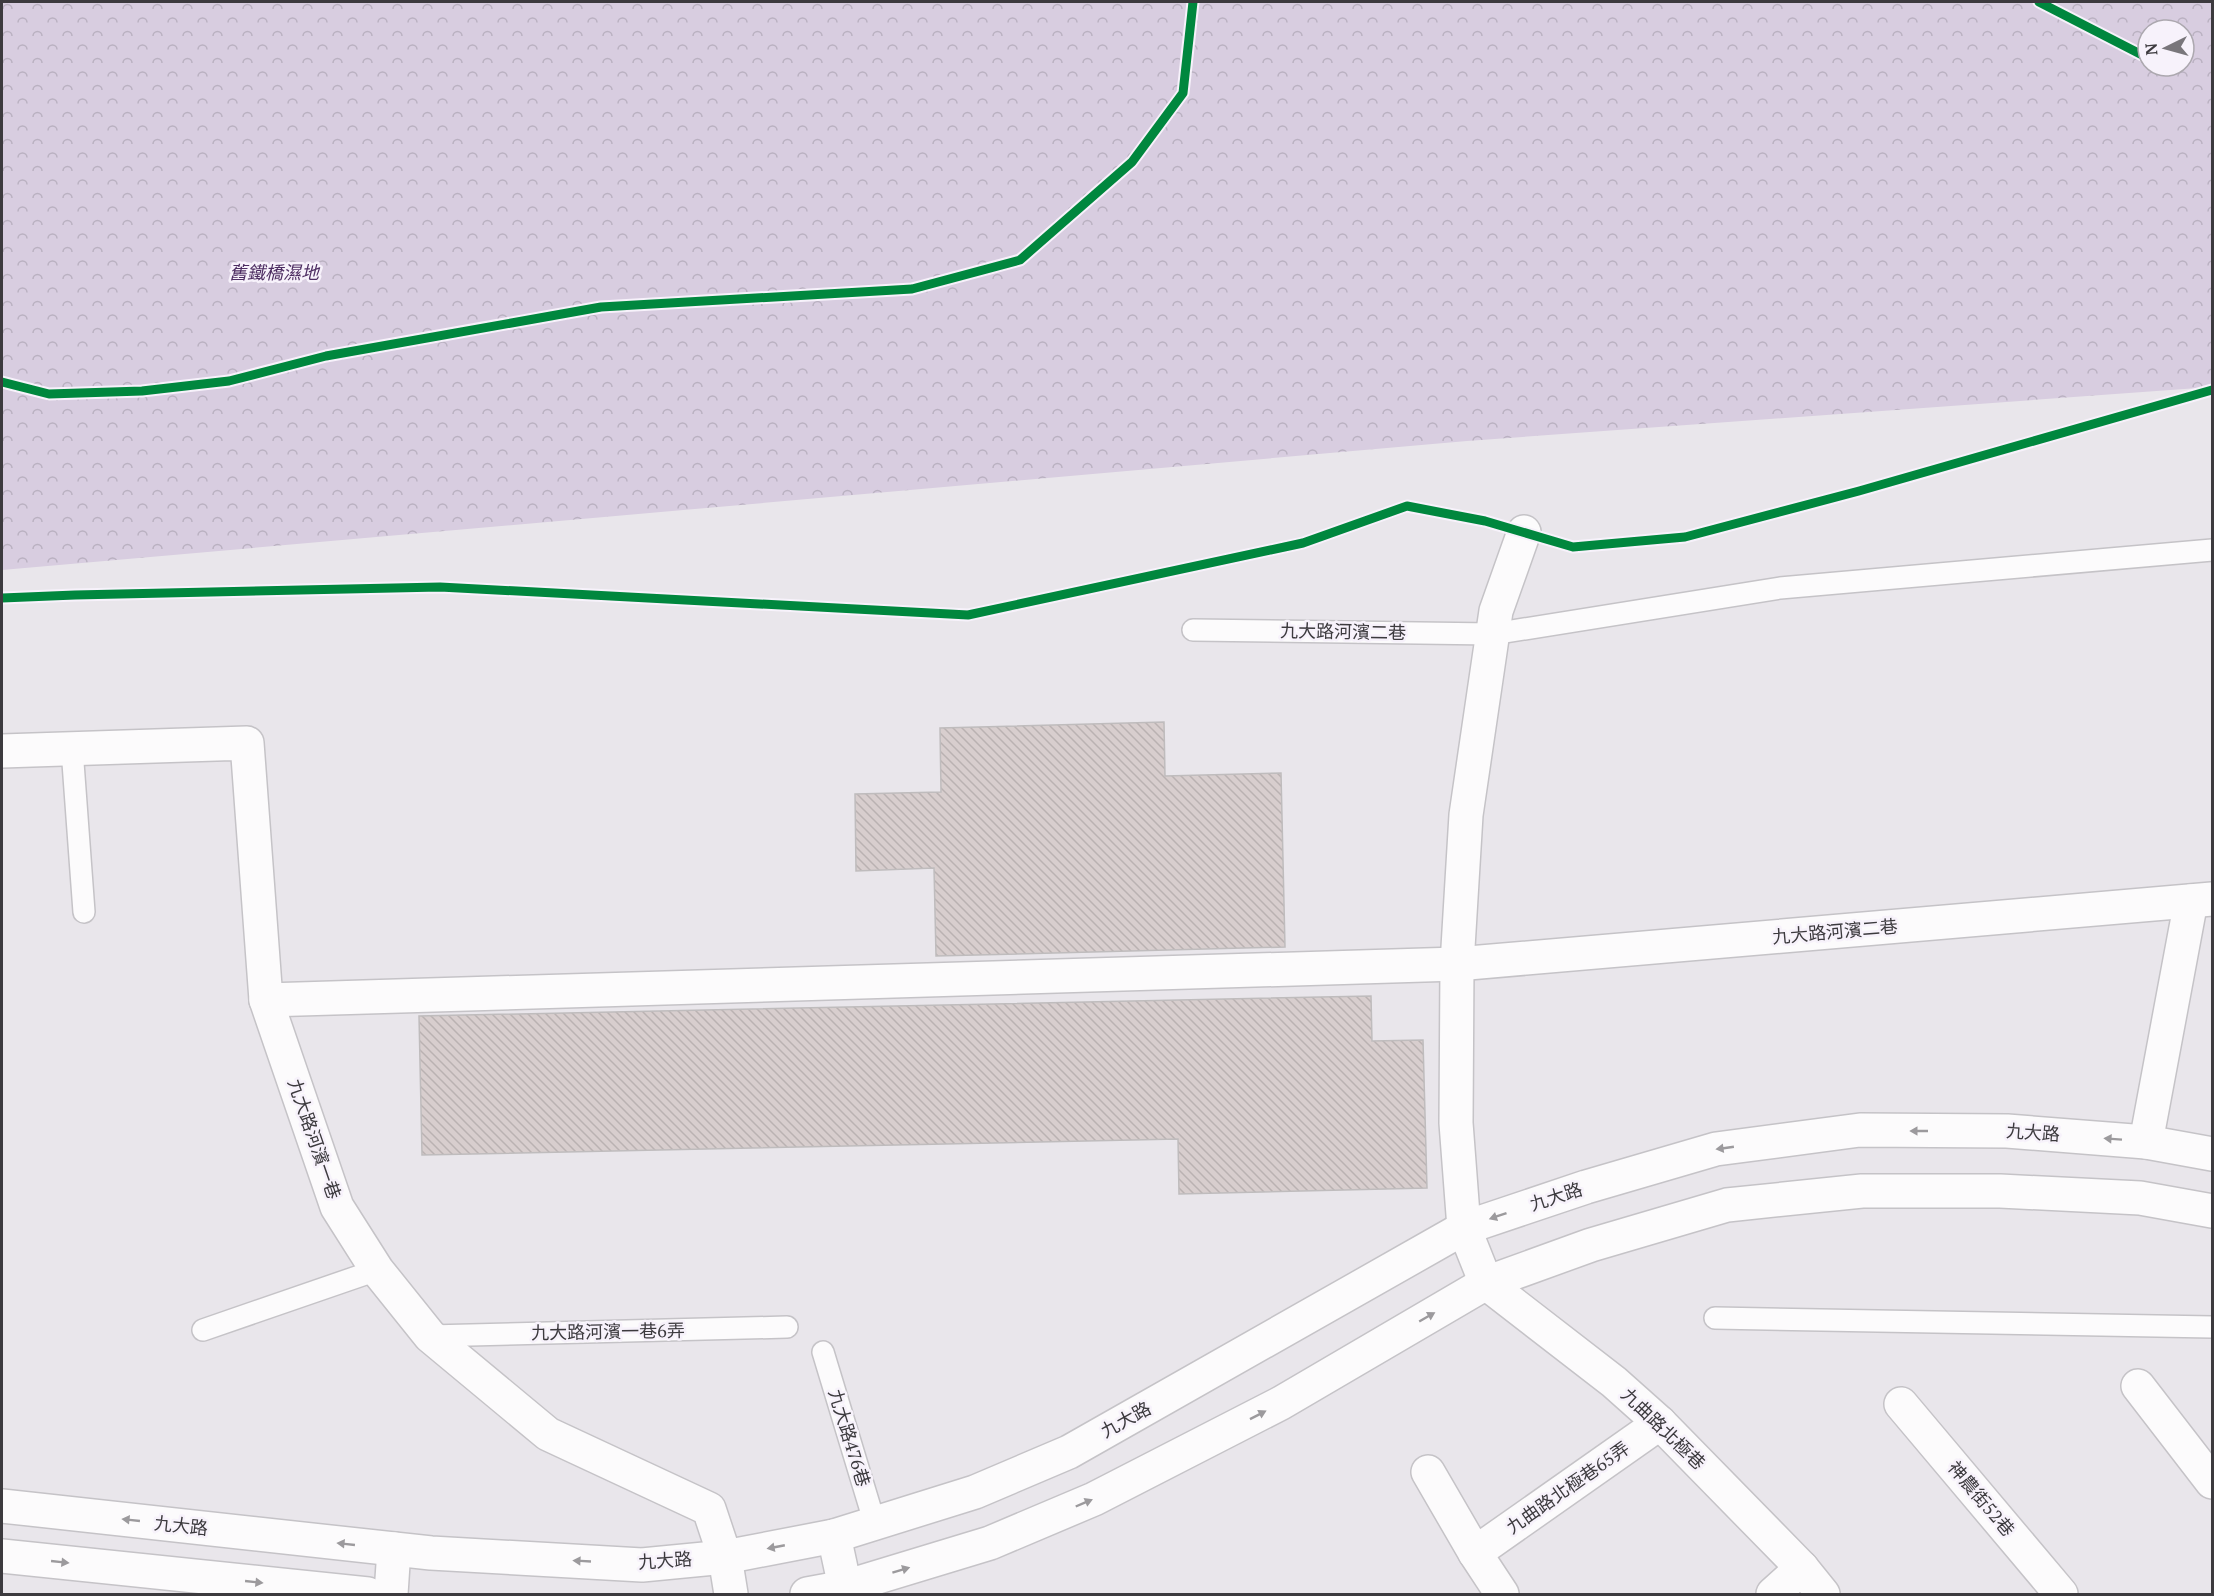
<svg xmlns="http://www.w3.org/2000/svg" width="2214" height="1596" font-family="'PT Serif','Noto Sans TC',serif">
  <defs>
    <pattern id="park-crowns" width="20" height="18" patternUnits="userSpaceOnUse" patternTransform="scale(1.5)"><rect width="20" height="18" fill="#d8cde0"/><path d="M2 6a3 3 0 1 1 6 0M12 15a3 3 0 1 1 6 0" fill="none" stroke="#bab1c1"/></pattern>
    <pattern id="building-back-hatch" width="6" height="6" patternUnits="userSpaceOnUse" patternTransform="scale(1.5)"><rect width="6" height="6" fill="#d8cece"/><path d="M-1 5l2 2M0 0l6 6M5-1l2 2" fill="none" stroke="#bab2b2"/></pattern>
  </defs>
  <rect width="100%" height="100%" fill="#e9e6eb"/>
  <path fill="url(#park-crowns)" fill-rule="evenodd" d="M2 2H2212V387L1467 441 2 570ZM2148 30H2184V66H2148Z"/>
  <g fill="url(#building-back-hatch)" stroke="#bfbcbd" stroke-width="1.5">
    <polygon points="1164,722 1165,776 1281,773 1285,947 936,956 934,868 856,871 855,794 941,792 940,728"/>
    <polygon points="1371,996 1372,1041 1423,1040 1427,1188 1179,1194 1178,1139 422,1155 419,1016"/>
  </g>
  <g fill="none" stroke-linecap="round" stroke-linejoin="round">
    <defs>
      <g id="service">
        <polyline points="1193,630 1493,634 1780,588 2212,550"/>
        <polyline points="72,749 84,912"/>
        <polyline points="1715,1318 2212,1327"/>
        <polyline points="203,1330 377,1270"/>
        <polyline points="430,1336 787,1327"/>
        <polyline points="823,1352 875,1524"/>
      </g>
      <g id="minor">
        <polyline points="1524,532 1496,611 1466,815 1457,964 1456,1123 1464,1228 1486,1283 1614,1382 1660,1423 1802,1568 1823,1594"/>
        <polyline points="2,751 247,743 266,1000 337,1207 377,1270 430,1336 548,1434 709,1509 725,1557 731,1594"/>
        <polyline points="266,1000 1457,964 2212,899"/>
        <polyline points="2146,1142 2191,901"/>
        <polyline points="2138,1386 2212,1482"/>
        <polyline points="1901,1404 2061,1594"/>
        <polyline points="1428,1472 1475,1553 1502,1594"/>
        <polyline points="834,1536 845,1587 852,1594"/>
        <polyline points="1475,1553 1660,1423"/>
        <polyline points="391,1594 394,1549"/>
        <polyline points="1773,1594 1802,1568"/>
      </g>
      <g id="primary">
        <polyline points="2,1506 431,1553 642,1565 725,1557 834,1536 975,1492 1069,1452 1464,1228 1586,1187 1716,1149 1860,1130 2007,1131 2146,1142 2212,1154"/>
        <polyline points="2,1556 368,1594"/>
        <polyline points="807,1594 845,1587 990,1543 1094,1499 1281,1403 1486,1283 1591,1245 1727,1205 1862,1191 2000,1191 2140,1198 2212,1211"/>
      </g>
    </defs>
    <use href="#service" stroke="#c5c3c7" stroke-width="24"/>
    <use href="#minor" stroke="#c5c3c7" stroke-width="36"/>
    <use href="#primary" stroke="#c5c3c7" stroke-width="36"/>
    <use href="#service" stroke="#fcfbfc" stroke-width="21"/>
    <use href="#minor" stroke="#fcfbfc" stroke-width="33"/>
    <use href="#primary" stroke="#fcfbfc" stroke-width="33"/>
    <defs>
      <g id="cycleway">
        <polyline points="2039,2 2148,58"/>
        <polyline points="2,382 49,394 142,391 229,381 326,356 601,307 912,289 1020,260 1132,162 1183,93 1193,2"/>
        <polyline points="2,598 75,595 440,587 968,615 1303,543 1407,506 1485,521 1573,547 1685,537 1859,491 2212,390"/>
      </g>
    </defs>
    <use href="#cycleway" stroke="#f7f2fb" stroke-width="13"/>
    <use href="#cycleway" stroke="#00873e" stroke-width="9"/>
  </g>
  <defs><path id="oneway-solid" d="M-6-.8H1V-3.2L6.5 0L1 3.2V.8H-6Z" transform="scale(1.5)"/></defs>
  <g fill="#9c9a9d">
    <use href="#oneway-solid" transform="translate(1919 1131) rotate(-180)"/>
    <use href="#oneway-solid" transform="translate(2113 1139) rotate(-176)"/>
    <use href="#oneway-solid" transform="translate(1725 1148) rotate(172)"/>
    <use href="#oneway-solid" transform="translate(1498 1216) rotate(161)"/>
    <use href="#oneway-solid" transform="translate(1427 1317) rotate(-30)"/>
    <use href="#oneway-solid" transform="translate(1258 1415) rotate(-27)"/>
    <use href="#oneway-solid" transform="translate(1084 1503) rotate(-23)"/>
    <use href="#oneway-solid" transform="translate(131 1520) rotate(-174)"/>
    <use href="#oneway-solid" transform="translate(346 1544) rotate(-174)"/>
    <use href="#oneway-solid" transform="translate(776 1547) rotate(169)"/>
    <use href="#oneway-solid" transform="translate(582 1561) rotate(-177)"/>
    <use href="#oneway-solid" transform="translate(60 1562) rotate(6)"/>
    <use href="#oneway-solid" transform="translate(901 1570) rotate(-17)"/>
    <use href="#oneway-solid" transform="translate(254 1582) rotate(6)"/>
  </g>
  <g text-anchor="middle" stroke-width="5" stroke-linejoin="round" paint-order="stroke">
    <g font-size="18" font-style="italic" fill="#4d2d62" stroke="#f7f2fb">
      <text x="274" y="279">舊鐵橋濕地</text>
    </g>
    <g font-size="18" fill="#3c3a3e" stroke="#f7f2fb">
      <text transform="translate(1343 632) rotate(1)" y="6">九大路河濱二巷</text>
      <text transform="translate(1835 932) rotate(-5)" y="6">九大路河濱二巷</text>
      <text transform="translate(2033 1133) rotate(4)" y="6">九大路</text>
      <text transform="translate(314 1139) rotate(71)" y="6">九大路河濱一巷</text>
      <text transform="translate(1556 1197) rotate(-18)" y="6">九大路</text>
      <text transform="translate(608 1332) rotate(-1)" y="6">九大路河濱一巷6弄</text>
      <text transform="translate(1126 1420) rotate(-29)" y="6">九大路</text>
      <text transform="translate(1663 1429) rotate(44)" y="6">九曲路北極巷</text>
      <text transform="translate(849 1438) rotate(73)" y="6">九大路476巷</text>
      <text transform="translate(1568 1488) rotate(-35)" y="6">九曲路北極巷65弄</text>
      <text transform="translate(1981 1499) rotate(50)" y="6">神農街52巷</text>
      <text transform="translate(181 1526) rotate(6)" y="6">九大路</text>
      <text transform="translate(665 1561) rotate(-4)" y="6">九大路</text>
    </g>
  </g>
  <rect width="2214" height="1596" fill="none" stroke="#3c3a3e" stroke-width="6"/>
  <g transform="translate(2166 48) rotate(265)"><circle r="28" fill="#f7f2fb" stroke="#aca8af" stroke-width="1.5"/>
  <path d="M0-4.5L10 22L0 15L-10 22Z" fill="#79767b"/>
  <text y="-9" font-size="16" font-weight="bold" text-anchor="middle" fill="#3c3a3e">N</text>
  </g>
</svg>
